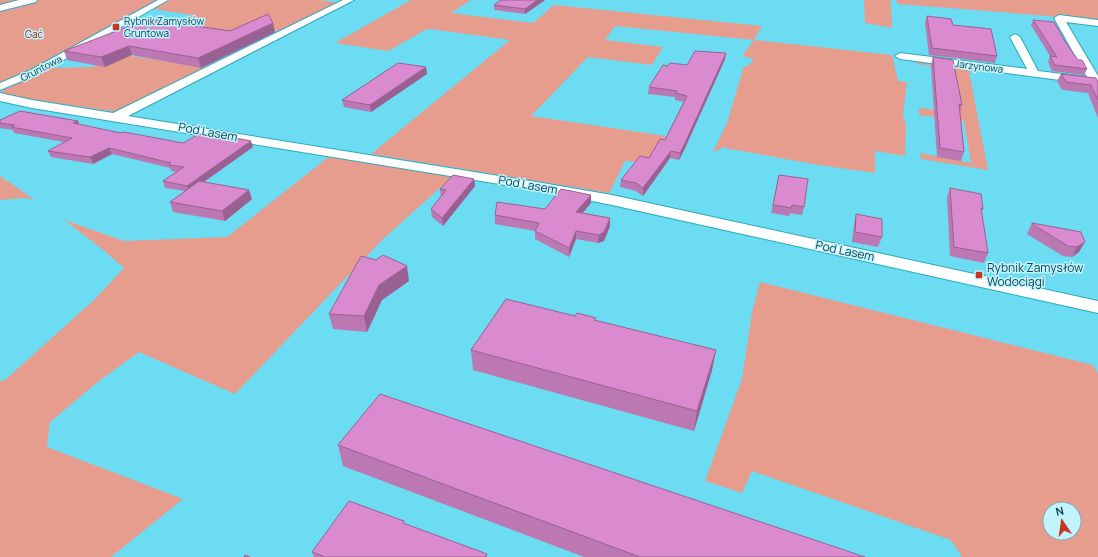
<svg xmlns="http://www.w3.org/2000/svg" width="1098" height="557" font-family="Manrope,sans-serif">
  <rect width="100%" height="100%" fill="#6bdcf2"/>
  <g fill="#e79d8e" fill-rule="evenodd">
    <polygon points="0,0 320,0 341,3 284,31 248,27 229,36 168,27 193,15 153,9 153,7 10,84 43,73 50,68 93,67 125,55 210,68 117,112 26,99 2,93 2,87 0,88"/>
    <polygon points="411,0 471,0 451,13 533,23 554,5 762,26 754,40 892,55 898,81 907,82 903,114 906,126 905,156 875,151 875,173 819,165 725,148 726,146 713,152 727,123 744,66 748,66 754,59 742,56 754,40 615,26 605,40 663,47 652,65 588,57 531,116 666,136 650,163 625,161 609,193 371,154 510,40 430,29 425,30 388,51 335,43"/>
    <polygon points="864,0 890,0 891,3 892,28 865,23"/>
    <polygon points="896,0 1098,0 1098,22 1048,16 898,4"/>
    <polygon points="916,60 968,66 988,170 921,159 920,153 971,163 964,121 919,115 919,108 936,110 951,68 917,64"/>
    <polygon points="331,155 453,176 382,240 235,394 139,352 99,381 50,422 47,447 183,499 111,557 0,557 0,381 5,380 95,299 124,268 102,249 64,220 124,241 227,237"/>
    <polygon points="0,176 35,200 24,198 0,200"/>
    <path d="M760 282 1093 365 1098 374V557H962L951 540 752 471 742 493 705 481 742 379 752 312ZM1050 509H1074V533H1050Z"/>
  </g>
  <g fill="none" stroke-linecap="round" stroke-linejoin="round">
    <defs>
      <g id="street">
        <polygon points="158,0 168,0 39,74 0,90 0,83 31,70"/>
        <polygon points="343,0 354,0 128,116 542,183 612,195 1098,301 1098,313 612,205 542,191 32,108 0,101 0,93 32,100 113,113"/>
        <polygon points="1059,15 1098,20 1098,26 1066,22 1098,76 1098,85 900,59 895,56 900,53 1027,69 1010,37 1015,34 1020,37 1038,71 1087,77 1054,18"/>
      </g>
      <polygon id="secondary" points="19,0 37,0 36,2 0,11 0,5"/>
    </defs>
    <use href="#street" stroke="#2da8bc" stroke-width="2"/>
    <use href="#secondary" stroke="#2da8bc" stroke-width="2"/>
    <use href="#street" fill="#fff" fill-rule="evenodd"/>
    <use href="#secondary" fill="#fff" fill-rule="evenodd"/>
  </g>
  <g fill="#bb78b2">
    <polygon points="501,0 545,0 525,14 494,10 494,5"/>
    <polygon points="927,16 953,25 997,56 995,63 929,55 925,23"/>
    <polygon points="1033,20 1064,40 1078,60 1087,69 1084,75 1052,71 1048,62 1050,56 1031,25"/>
    <polygon points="230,31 275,32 201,68 132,55 105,67 67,60 64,51"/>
    <polygon points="726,53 725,59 685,148 679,160 670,158 643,196 636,191 620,187 621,180 649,158 665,140 684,102 675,100 675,97 648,94 649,87 668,66 687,65"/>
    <polygon points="933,57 962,105 960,112 964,152 961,161 937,157 931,65"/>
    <polygon points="426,67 427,74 371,112 344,107 342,100"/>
    <polygon points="1061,74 1098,82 1098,118 1088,93 1062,90 1057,81"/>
    <polygon points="0,120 78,121 79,125 121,133 183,143 253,147 204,182 252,199 225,221 173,212 170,202 185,191 165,188 163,181 177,172 171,171 170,168 112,154 93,164 51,157 48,151 64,142 14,133 13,130 0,128"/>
    <polygon points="779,175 804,207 802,215 790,213 789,216 771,213"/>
    <polygon points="474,179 475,186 443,226 432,217 431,209 441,197 440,189"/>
    <polygon points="950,188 983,209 981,213 988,253 984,263 950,256 947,197"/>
    <polygon points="591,195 591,203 582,213 610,226 604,241 598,243 576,239 569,257 535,239 535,231 495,224 495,215 545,209"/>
    <polygon points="856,214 882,237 878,247 852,242 854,224"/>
    <polygon points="1032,223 1081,232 1079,252 1072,257 1063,256 1027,234"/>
    <polygon points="409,281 382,300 367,332 333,329 329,314"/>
    <polygon points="596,321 716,350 712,370 694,431 473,370 471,350"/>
    <polygon points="338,445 865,557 584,557 343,466"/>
    <polygon points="405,524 487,554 487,557 314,557 312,552"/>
  </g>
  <g fill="#996191">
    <polygon points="538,0 545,0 525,14 525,9"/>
    <polygon points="273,23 275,32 201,68 198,58"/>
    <polygon points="129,46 132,55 105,67 101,57"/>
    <polygon points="726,53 725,59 685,148 679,160 680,153"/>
    <polygon points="426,67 427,74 371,112 370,105"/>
    <polygon points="78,121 80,127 73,123"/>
    <polygon points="251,141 253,147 189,192 187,186"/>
    <polygon points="109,148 112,154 93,164 90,157"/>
    <polygon points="671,151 670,158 643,196 643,188"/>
    <polygon points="474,179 475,186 443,226 442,218"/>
    <polygon points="249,190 252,199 225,221 222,211"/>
    <polygon points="591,195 591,203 576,221 576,212"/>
    <polygon points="610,218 610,226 604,241 598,243 599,235"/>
    <polygon points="576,231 576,239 569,257 569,248"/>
    <polygon points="1085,242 1079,252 1072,257 1077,247"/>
    <polygon points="407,266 409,281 382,300 367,332 364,316 379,285"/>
    <polygon points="716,350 712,370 694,431 697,411"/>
  </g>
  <g fill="#da8bcf" stroke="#996191">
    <polygon points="501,0 538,0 525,9 494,5"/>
    <polygon points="268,14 273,23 198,58 129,46 101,57 64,51 148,19 230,31"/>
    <polygon points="927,16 951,19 953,25 991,29 997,56 932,48"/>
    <polygon points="1033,20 1054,22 1064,40 1078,60 1082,60 1087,69 1055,65 1050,56 1057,57"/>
    <polygon points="695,51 726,53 686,141 680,153 671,151 643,188 636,183 621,180 640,156 649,158 660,139 665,140 687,96 676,93 677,91 649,87 663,65 668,66 670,63 687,65"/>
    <polygon points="933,57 953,60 962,105 959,104 964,152 940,148"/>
    <polygon points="398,63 426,67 370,105 342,100"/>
    <polygon points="1061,74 1096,78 1098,82 1098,100 1091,85 1066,82"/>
    <polygon points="20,111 78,121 73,123 121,133 124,132 183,143 199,134 206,135 210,133 251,141 187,186 163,181 184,167 169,165 171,163 109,148 90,157 48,151 72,138 11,127 15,125 0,123 0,120"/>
    <polygon points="453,175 474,179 442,218 431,209 446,190 440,189"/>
    <polygon points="779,175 808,179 804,207 792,205 791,208 773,205"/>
    <polygon points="199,181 249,190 222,211 170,202"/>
    <polygon points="950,188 981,194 983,209 981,208 988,253 954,247"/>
    <polygon points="561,189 591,195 576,212 610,218 604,232 599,235 576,231 569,248 535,231 539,223 495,215 497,202 545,209"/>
    <polygon points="856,214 882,219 882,237 855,232"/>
    <polygon points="1032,223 1081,232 1085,242 1077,247 1068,246 1032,224"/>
    <polygon points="383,255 407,266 379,285 364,316 329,314 361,256 376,260"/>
    <polygon points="506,299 575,316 577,313 596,318 594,320 716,350 697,411 471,350"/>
    <polygon points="380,394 865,557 640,557 338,445"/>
    <polygon points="349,501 404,521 403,523 487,554 485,557 325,557 312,552"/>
    <polygon points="245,555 250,557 244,557"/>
  </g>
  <g fill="#c33821" stroke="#c2f4ff" stroke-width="1.5">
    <rect x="112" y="23" width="8" height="8" rx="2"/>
    <rect x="975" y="271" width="8" height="8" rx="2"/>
  </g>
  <g text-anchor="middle" stroke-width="3" stroke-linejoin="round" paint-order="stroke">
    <g font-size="10" fill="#12444d" stroke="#c2f4ff" text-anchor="start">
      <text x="124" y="25">Rybnik Zamysłów<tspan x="124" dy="12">Gruntowa</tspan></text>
    </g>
    <g font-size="10" fill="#981e0a" stroke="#c2f4ff">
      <text x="34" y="38">Gać</text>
    </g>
    <g font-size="10" fill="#12444d" stroke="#c2f4ff">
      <text transform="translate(979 66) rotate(7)" y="4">Jarzynowa</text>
      <text transform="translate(41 68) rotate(-27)" y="4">Gruntowa</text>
    </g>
    <g font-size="12" fill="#12444d" stroke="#c2f4ff">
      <text transform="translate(208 132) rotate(10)" y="4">Pod Lasem</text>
      <text transform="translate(528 185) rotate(10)" y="4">Pod Lasem</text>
      <text transform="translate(845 251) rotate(12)" y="4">Pod Lasem</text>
    </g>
    <g font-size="12" fill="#12444d" stroke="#c2f4ff" text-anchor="start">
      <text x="987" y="272">Rybnik Zamysłów<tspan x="987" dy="14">Wodociągi</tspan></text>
    </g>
  </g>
  <g transform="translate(1062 521) rotate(347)"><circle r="19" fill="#c2f4ff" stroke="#7caeb8"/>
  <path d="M0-3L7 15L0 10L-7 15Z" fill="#c33821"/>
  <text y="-6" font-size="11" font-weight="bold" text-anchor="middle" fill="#12444d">N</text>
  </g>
</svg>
